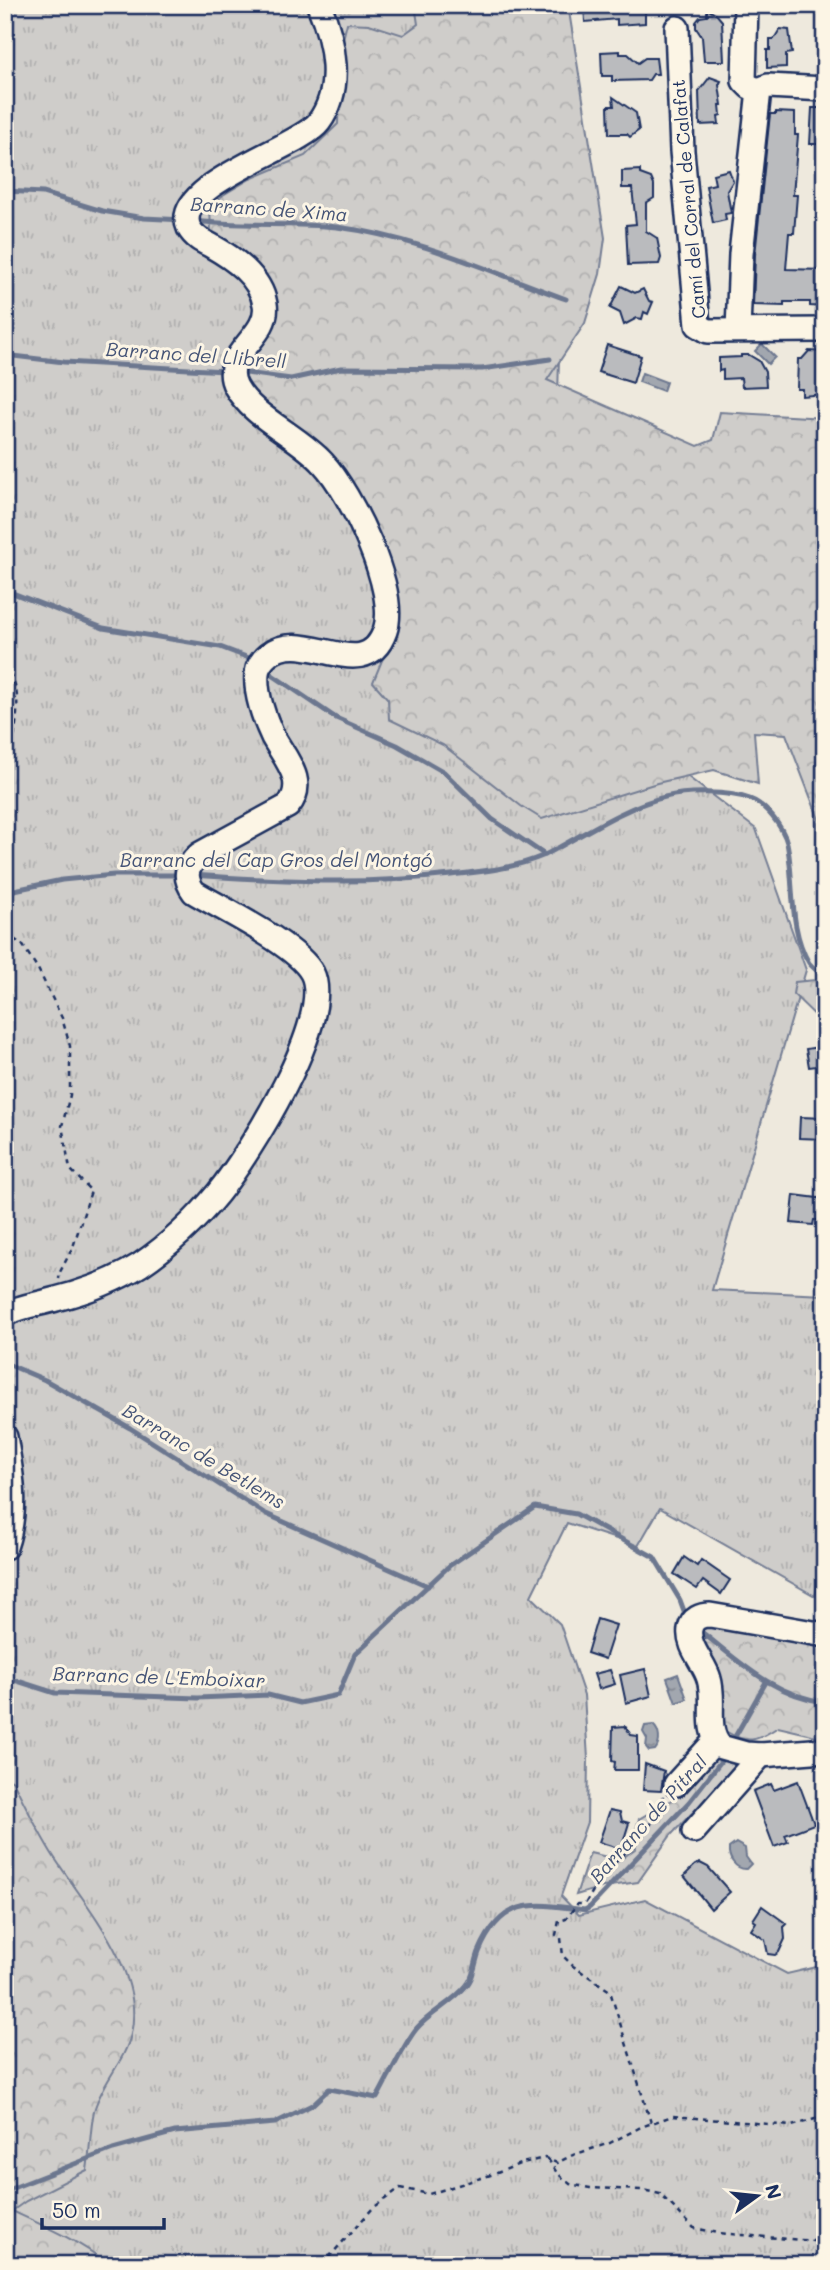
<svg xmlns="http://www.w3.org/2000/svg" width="830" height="2270" font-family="Mali,sans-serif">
  <defs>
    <pattern id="grass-tufts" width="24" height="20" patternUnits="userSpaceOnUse" patternTransform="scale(1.75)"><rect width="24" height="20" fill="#cfcdca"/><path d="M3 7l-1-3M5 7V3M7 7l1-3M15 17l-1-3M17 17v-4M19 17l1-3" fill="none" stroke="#b1b0b0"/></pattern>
    <pattern id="forest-crowns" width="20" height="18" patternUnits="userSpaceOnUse" patternTransform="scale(1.75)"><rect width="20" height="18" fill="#cfcdca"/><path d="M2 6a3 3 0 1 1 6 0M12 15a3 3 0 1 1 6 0" fill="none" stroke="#b1b0b0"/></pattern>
    <pattern id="water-ripples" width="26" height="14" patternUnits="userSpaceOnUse" patternTransform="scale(1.75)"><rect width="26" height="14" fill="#a2a7af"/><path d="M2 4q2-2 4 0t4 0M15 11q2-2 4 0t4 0" fill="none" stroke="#838892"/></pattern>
  </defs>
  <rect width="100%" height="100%" fill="#eee9dd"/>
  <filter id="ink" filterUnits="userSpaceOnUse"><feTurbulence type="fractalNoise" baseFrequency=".0143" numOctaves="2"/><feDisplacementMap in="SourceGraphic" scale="14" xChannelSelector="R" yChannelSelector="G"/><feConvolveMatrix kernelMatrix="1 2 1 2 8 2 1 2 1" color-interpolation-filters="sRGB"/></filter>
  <g filter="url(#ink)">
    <polygon fill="url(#grass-tufts)" stroke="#757e94" stroke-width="2" points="5,5 568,5 551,672 756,829 806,970 712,1290 825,1295 825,1553 815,1596 660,1508 638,1546 567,1523 531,1596 560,1624 584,1695 588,1759 587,1822 561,1896 579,1915 645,1899 787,1974 825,1965 825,2265 5,2265"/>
    <g fill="url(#forest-crowns)" stroke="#757e94" stroke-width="2">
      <polygon points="415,5 568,5 605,238 600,274 585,323 547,380 698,446 713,440 720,412 825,418 825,912 819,909 818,817 786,734 754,732 758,784 714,770 657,783 542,819 521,806 443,745 389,719 388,699 373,682 390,641 392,587 333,462 298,426 249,390 242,368 271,322 229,248 211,231 210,207 223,195 250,179 305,156 338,124 340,51 347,23 369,24 403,35 418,24"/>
      <polygon points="825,979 825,1025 793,994 795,982"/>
      <path d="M707 1624 746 1630 825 1648V1738L778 1727C756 1742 748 1744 725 1731L697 1634Z"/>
      <polygon points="716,1754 738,1763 710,1802 691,1814 671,1835 638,1882 603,1887 576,1895 590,1853 620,1860 636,1848 634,1836 639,1819 673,1799 691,1784"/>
      <path d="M5 1776 13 1781C26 1807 38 1832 54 1857 85 1905 146 1972 131 2034 125 2061 101 2084 94 2111 90 2130 90 2151 87 2170L26 2201 12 2211C49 2228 77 2240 110 2265H5Z"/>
    </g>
    <g fill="url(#water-ripples)" stroke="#6c778f" stroke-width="2">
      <polygon points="762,344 775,357 768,364 755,351"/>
      <polygon points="642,373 666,382 663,391 639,382"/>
      <polygon points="678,1674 687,1699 676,1703 667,1678"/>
      <path d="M653 1725C660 1731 661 1743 655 1750L649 1751 646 1747 647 1739 643 1732 645 1726Z"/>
      <path d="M736 1843 745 1848 746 1857 751 1864 746 1869C735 1869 728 1858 729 1848Z"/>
    </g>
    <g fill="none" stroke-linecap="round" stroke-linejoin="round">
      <g stroke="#6c778f" stroke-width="5">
        <polyline points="5,191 43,193 102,211 144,218 184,220"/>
        <path d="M194 221C242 227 290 222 337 227 417 237 491 272 566 299"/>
        <polyline points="5,355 64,362 225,371"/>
        <polyline points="239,372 291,379 341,368 482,369 550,359"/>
        <polyline points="5,590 103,628 220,647 257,661"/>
        <path d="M264 667 268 672 336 718 397 745 444 772 492 819 545 855C581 836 626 806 665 797 687 791 728 791 750 799 765 804 783 827 787 843 795 881 788 929 809 963 813 968 820 973 825 978"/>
        <path d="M192 875C278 881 365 885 451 875 486 871 512 869 545 855"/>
        <polyline points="5,892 62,880 114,875 183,875"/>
        <polyline points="5,1363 45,1380 130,1428 264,1513 428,1586"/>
        <path d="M699 1630C739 1661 772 1695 825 1702"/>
        <polyline points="5,1677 55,1693 198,1698 268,1695 300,1703 338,1695 355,1654 449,1566 535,1507 576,1514 654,1557 680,1600 687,1619"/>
        <polyline points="732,1742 766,1682"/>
        <path d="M5 2191 113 2149 175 2132 275 2123 312 2105 329 2089 377 2098C388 2079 404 2043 417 2028 431 2012 452 2003 466 1986 474 1978 475 1962 479 1952 502 1896 534 1903 585 1910L590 1907 689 1802 725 1756"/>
      </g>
    </g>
    <g fill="#babbbe" stroke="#1b2f5e" stroke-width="2">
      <polygon points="584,5 645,5 645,23 617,25 617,19 585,22"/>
      <polygon points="707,9 717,15 722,21 724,61 704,61 702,37 696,28 696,22 700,17 707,16"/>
      <polygon points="780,29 789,30 792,53 786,54 786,67 767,68 767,50 770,50 770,39 774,39"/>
      <polygon points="620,51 620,54 628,54 638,63 645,58 656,58 658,74 653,74 649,80 612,81 612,76 602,76 601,52"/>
      <polygon points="710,77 721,81 719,85 722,105 720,105 721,115 718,116 719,124 700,125 699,91"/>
      <polygon points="613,97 636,113 639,130 630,137 627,134 609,134 608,106 614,106"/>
      <polygon points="812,108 825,108 825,144 810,144"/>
      <polygon points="776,112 795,113 795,135 798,135 793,195 797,195 794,233 789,233 786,269 825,270 825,307 810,306 810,302 784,302 784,306 753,305 755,255 770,114 776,114"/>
      <polygon points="640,170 640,174 651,178 654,185 654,198 646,203 646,231 657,238 661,258 659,264 628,265 626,225 636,224 632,188 622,188 622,171"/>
      <polygon points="729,170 733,181 727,191 731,213 725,214 726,220 713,223 706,186 715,184 713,174"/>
      <polygon points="621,286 635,293 643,289 649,301 653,302 648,314 644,312 642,319 637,318 624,325 620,313 610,308"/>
      <polygon points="607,345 641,356 633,383 598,372"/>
      <polygon points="809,351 825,352 825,394 802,396 802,389 797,389 798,359 802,359"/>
      <polygon points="741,355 749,355 759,361 765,372 766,386 742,387 741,378 723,379 723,370 719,371 719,358 741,357"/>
      <polygon points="825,1046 825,1065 809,1067 806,1049"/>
      <polygon points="800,1117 825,1118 825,1139 799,1138"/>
      <polygon points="794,1195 825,1199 825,1220 814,1220 813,1225 791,1223"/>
      <polygon points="684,1557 697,1566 701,1560 730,1580 721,1594 703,1581 697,1589 674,1574"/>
      <polygon points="597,1619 616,1625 605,1659 587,1653"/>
      <polygon points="645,1669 651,1696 626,1703 620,1675"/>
      <polygon points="610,1670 615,1684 599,1689 594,1674"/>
      <polygon points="625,1726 631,1735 638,1736 638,1770 614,1770 615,1762 612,1761 613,1727"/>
      <polygon points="645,1764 664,1771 661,1791 643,1790"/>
      <polygon points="798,1781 814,1824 785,1835 788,1842 774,1847 753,1791 771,1784 774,1790"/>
      <polygon points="610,1810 620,1812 622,1821 629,1823 621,1849 599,1842"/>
      <polygon points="700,1863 708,1867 730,1892 711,1909 684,1876 695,1865"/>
      <polygon points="762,1906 787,1924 784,1927 785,1939 779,1952 775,1955 768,1954 765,1940 751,1930 756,1922 753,1920"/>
    </g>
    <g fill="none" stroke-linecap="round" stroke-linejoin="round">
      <defs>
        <g id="minor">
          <polyline points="746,5 744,81 750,87 759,90"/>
          <polyline points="677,28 682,151 698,325 708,331 825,330"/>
          <polyline points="738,330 741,254 759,90 768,86 825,89"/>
          <path d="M5 1314C21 1306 39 1304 56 1299 84 1292 116 1280 140 1265 168 1246 197 1219 218 1193 248 1156 335 1018 312 973 297 945 224 910 194 892 183 877 186 866 200 854L288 806C308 782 285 759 273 737 264 718 255 694 257 673 258 665 262 660 268 655 304 625 365 688 385 631 399 591 351 493 323 463 299 436 253 418 236 387 218 355 271 337 265 304 260 276 233 258 210 245 202 241 194 237 189 228 169 185 300 148 319 122 344 88 334 41 319 5"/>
          <path d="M5 1437C12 1475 18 1510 5 1547"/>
          <path d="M825 1635 710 1615C701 1615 692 1618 690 1629 687 1647 705 1663 709 1679 716 1702 704 1729 721 1747L746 1754 761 1755 825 1750"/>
          <polyline points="676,1784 715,1741"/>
          <polyline points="694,1831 761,1755"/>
        </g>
      </defs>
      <use href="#minor" stroke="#1b2f5e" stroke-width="28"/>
      <g stroke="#1b2f5e" stroke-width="2.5" stroke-dasharray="5 5" stroke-linecap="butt">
        <path d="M5 664C8 671 13 678 15 685 21 706 14 749 5 769"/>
        <polyline points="5,698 16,699"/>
        <polyline points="5,934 22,944 38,969 62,1018 70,1046 70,1095 62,1126 70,1169 91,1191 73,1247 60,1272 59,1279"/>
        <polyline points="651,2123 610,1991 573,1966 563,1956 561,1938 556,1935 559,1921 566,1919 577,1904 585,1904 602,1876 642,1836 651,1824 664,1796"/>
        <polyline points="548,2159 557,2173 570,2184 590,2188 643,2190 660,2194 694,2228 718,2233 825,2242"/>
        <polyline points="322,2265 373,2208 400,2188 429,2194 497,2173 522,2163 545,2158 557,2163 573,2155 610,2143 641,2127 672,2116 792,2126 825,2116"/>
      </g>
      <use href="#minor" stroke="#fcf5e5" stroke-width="23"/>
    </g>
  </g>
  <g text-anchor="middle" stroke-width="6" stroke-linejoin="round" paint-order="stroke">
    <g font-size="18" fill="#1b2f5e" stroke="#fcf5e5">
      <text transform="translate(689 199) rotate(-95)" y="6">Camí del Corral de Calafat</text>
    </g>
    <g font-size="19" font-style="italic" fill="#445376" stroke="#fcf5e5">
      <text transform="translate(269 209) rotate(4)" y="7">Barranc de Xima</text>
      <text transform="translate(196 355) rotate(4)" y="7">Barranc del Llibrell</text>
      <text x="276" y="867">Barranc del Cap Gros del Montgó</text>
      <text transform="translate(204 1456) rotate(31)" y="7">Barranc de Betlems</text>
      <text transform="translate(159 1677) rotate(2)" y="7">Barranc de L'Emboixar</text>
      <text transform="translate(648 1819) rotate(-48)" y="7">Barranc de Pitral</text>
    </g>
  </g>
  <rect width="830" height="2270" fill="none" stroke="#fcf5e5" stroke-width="28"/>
  <rect x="14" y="14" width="802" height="2242" fill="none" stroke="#1b2f5e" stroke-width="2.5" filter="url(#ink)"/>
  <g transform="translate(757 2196) rotate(75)" stroke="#fcf5e5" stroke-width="5" paint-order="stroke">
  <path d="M0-5L12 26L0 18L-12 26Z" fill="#1b2f5e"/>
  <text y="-10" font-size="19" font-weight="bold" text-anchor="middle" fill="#1b2f5e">N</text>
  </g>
  <path d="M42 2218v10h122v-10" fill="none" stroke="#1b2f5e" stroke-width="3.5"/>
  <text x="52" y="2218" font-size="21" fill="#1b2f5e" stroke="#fcf5e5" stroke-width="5" paint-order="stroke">50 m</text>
</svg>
